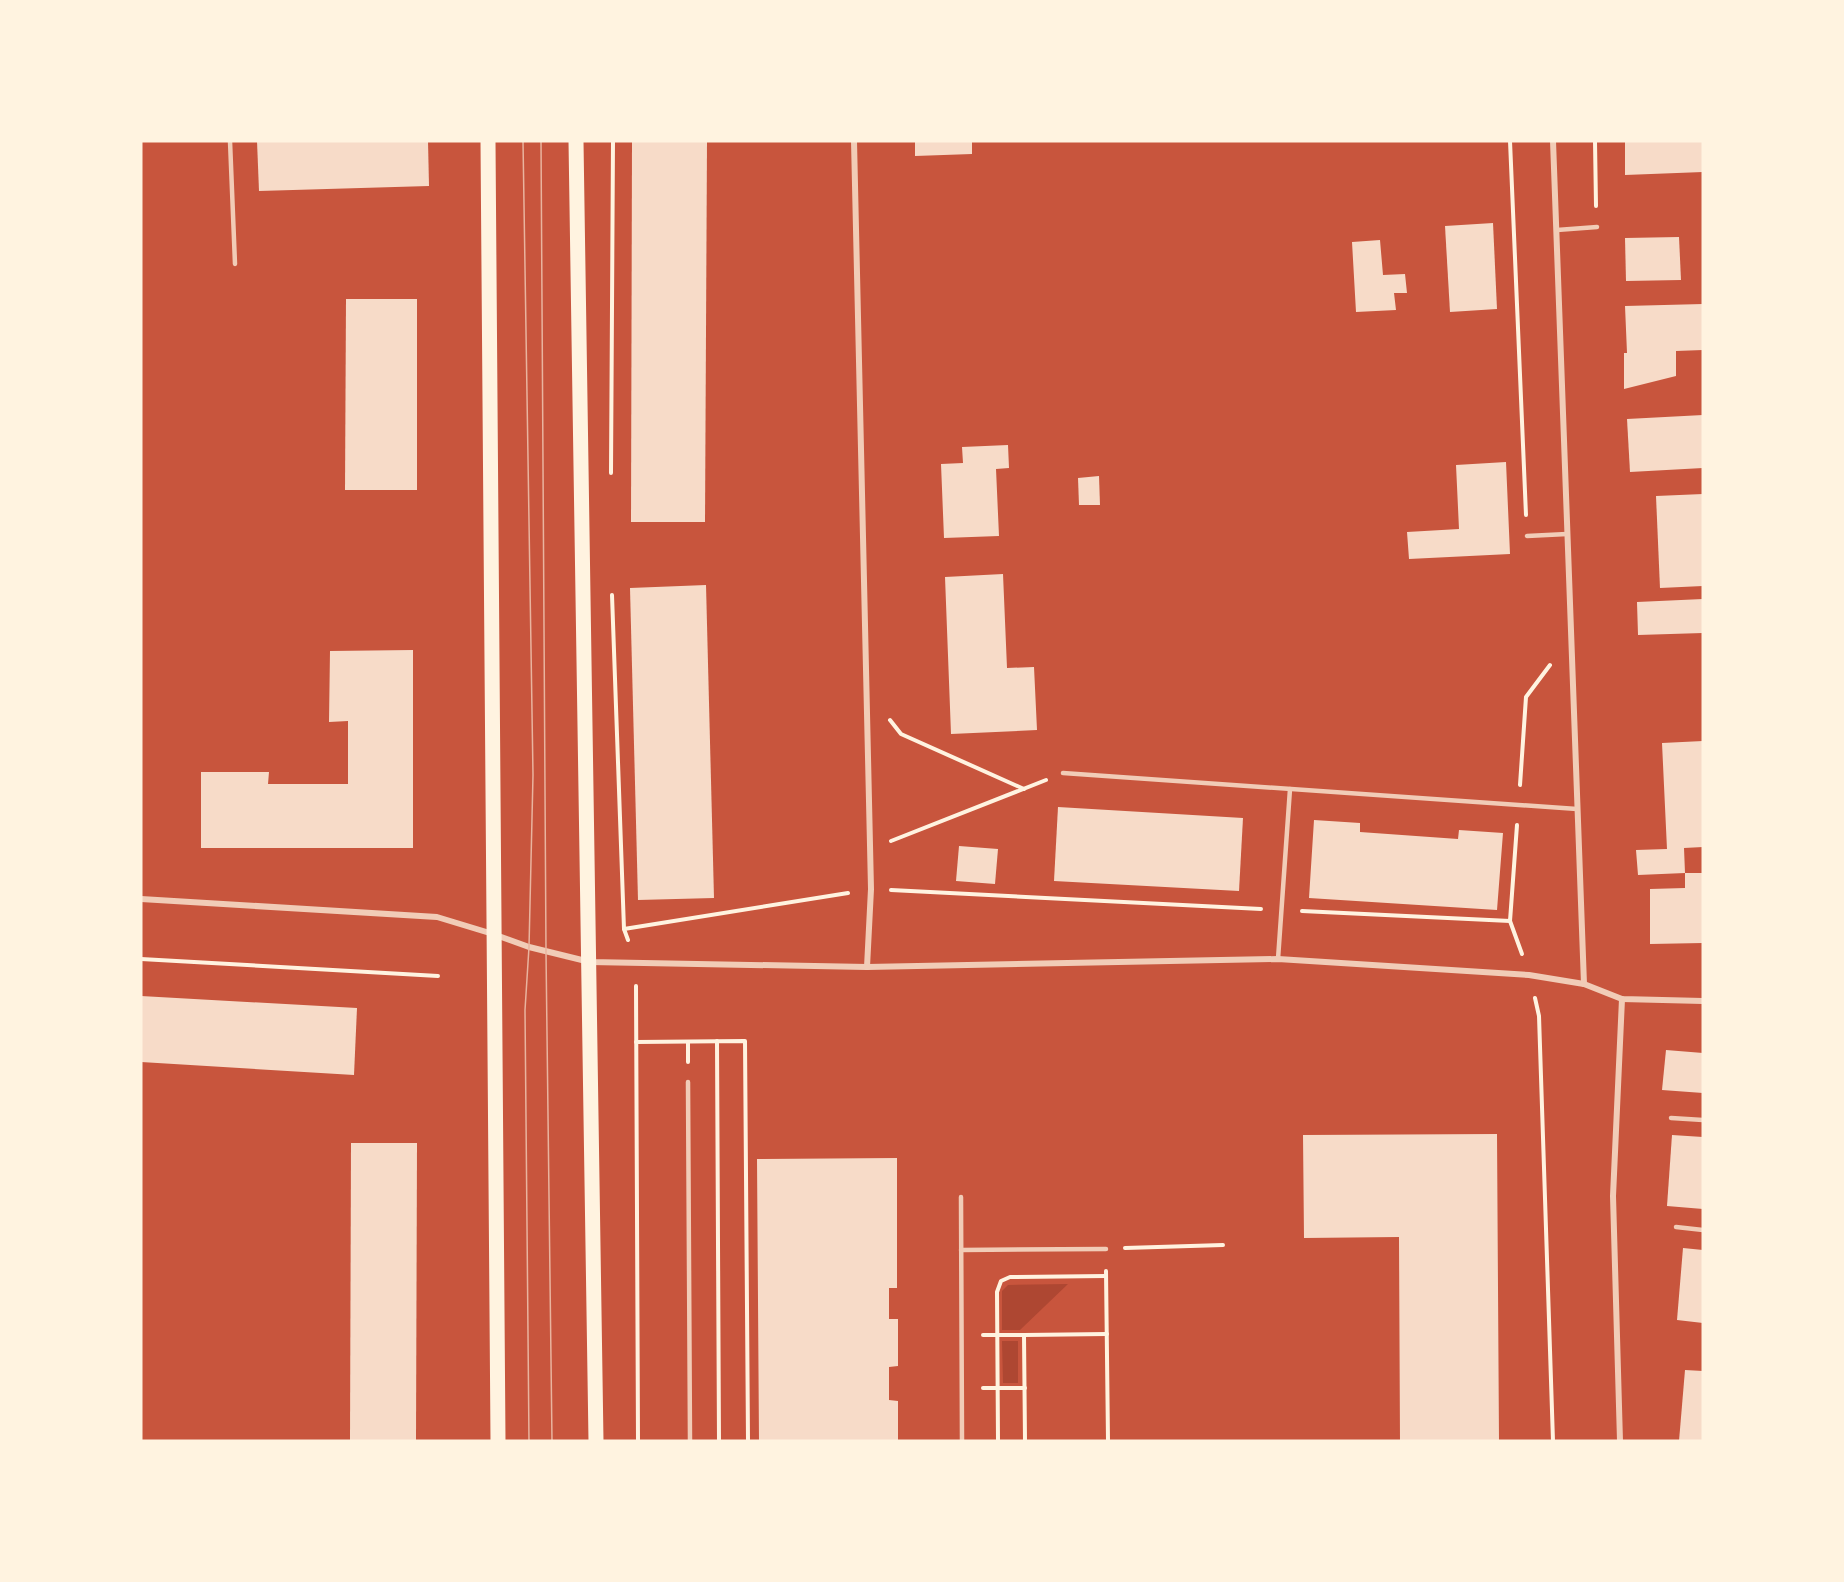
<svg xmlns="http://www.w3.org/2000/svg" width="1844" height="1582" font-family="Rubik,sans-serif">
  <rect width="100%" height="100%" fill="#c8553d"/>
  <g fill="#ae4732">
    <polygon points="1068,1284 1020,1330 1002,1330 1002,1291 1008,1285"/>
    <polygon points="1002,1341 1018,1341 1018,1383 1003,1383"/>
  </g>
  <g fill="#f7dbc8">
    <polygon points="257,141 428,141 429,186 259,191"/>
    <polygon points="632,141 707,141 705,522 631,522"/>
    <polygon points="915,141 972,141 972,154 915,156"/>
    <polygon points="1625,141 1703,141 1703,172 1625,175"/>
    <polygon points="1493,223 1497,309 1450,312 1445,226"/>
    <polygon points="1679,237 1681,280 1626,281 1625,238"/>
    <polygon points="1380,240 1383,275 1405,274 1407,293 1394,293 1396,310 1356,312 1352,242"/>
    <polygon points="346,299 417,299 417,490 345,490"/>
    <polygon points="1703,304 1703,350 1676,351 1676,376 1624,389 1624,353 1627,353 1625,306"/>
    <polygon points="1703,415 1703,468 1630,472 1627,419"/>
    <polygon points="1008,445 1009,468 996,469 999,536 944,538 941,464 963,463 962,447"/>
    <polygon points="1506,462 1510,554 1409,559 1407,532 1459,529 1456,465"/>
    <polygon points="1099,476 1100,505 1079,505 1078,478"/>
    <polygon points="1703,494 1703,586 1660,588 1656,496"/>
    <polygon points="1003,574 1007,668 1034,667 1037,730 951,734 945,577"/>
    <polygon points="706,585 714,898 638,900 630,588"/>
    <polygon points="1703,599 1703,633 1638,635 1637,602"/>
    <polygon points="413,650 413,848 201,848 201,772 269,772 268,784 348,784 348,721 329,722 330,651"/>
    <polygon points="1703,741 1703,847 1684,848 1685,873 1638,875 1636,850 1667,849 1662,743"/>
    <polygon points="1058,807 1243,818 1239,891 1054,881"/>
    <polygon points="1314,820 1360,823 1360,832 1458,839 1459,830 1503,833 1497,910 1309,898"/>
    <polygon points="959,846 998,849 995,884 956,881"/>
    <polygon points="1685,873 1703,873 1703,943 1650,944 1650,889 1685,888"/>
    <polygon points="141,996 357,1008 354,1075 141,1062"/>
    <polygon points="1666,1050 1703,1053 1703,1093 1662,1090"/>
    <polygon points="1497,1134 1499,1441 1400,1441 1399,1237 1304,1238 1303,1135"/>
    <polygon points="1672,1135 1703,1137 1703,1209 1667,1206"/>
    <polygon points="351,1143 417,1143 416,1441 350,1441"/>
    <polygon points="897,1158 897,1288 889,1288 889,1319 898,1319 898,1366 889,1367 889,1400 898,1401 898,1441 759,1441 757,1159"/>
    <polygon points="1683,1248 1703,1250 1703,1323 1677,1320"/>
    <polygon points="1685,1370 1703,1371 1703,1441 1679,1441"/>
  </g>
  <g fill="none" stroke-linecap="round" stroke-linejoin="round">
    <g stroke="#fff3e0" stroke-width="4">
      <polyline points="1510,141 1526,515"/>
      <polyline points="1595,141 1596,206"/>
      <polyline points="611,473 613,141"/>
      <polyline points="612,595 624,929 628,940"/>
      <polyline points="890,720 901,734 1024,789"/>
      <polyline points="1520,785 1526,697 1550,665"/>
      <polyline points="891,841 1046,780"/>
      <polyline points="891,890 1261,909"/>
      <polyline points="1302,911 1510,921 1517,825"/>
      <polyline points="1510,921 1522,954"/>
      <polyline points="624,929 848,893"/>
      <polyline points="141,959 438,976"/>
      <polyline points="636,986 638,1441"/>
      <polyline points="1535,998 1539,1016 1553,1441"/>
      <polyline points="717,1041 719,1441"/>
      <polyline points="636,1042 745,1041 748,1441"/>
      <polyline points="688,1042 688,1062"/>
      <polyline points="1125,1248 1223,1245"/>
      <polyline points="1106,1271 1108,1441"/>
      <polyline points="983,1335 1024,1335"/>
      <polyline points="983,1388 1025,1388"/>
      <polyline points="998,1441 997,1292 1001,1281 1010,1277 1106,1276"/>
      <polyline points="1025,1441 1024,1335 1107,1334"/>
    </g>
    <g stroke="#f1ccb7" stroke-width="4.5">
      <polyline points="230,141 235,264"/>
      <polyline points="1557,230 1597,227"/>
      <polyline points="1527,536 1567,534"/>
      <polyline points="1063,773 1577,809"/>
      <polyline points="1278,959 1290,789"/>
      <polyline points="688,1082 690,1441"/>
      <polyline points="1671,1118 1703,1120"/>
      <polyline points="961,1197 962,1441"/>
      <polyline points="1676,1227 1703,1230"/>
      <polyline points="961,1250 1106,1249"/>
    </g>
    <g stroke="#f1ccb7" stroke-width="6">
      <polyline points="854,141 871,889 867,967"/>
      <polyline points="1553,141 1584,984"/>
      <polyline points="141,899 437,917 493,934 529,947 590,962 867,967 1278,959 1529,975 1584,984 1622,999 1703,1001"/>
      <polyline points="1620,1441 1613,1196 1622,999"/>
    </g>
    <g stroke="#fff3e0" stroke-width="15">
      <polyline points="488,141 498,1441"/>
      <polyline points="576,141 596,1441"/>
    </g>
    <g stroke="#e9b49f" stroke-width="1.5">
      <polyline points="523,141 533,775 529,947 525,1010 529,1441"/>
      <polyline points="541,141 546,952 552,1441"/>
    </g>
  </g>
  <rect width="1844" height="1582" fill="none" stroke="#fff3e0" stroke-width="285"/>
</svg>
